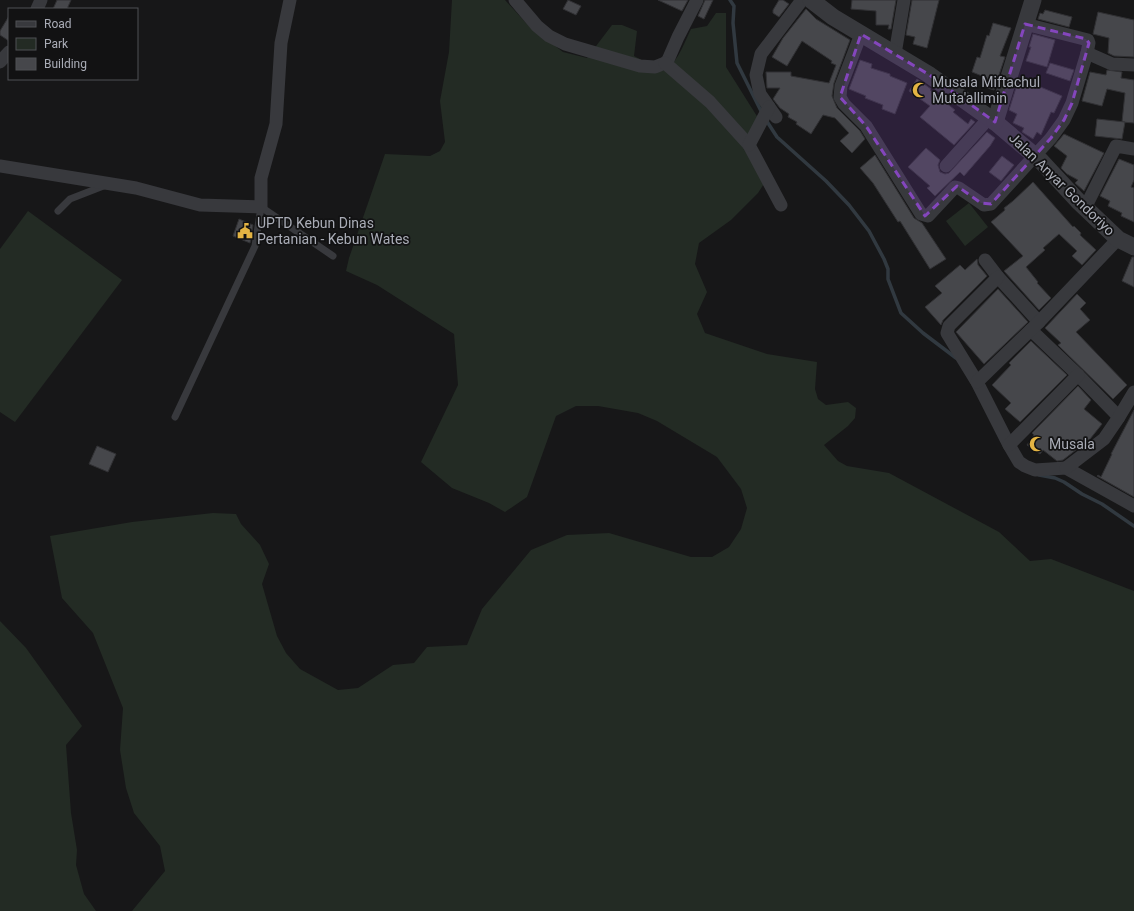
<svg xmlns="http://www.w3.org/2000/svg" width="1134" height="911" font-family="Roboto,sans-serif">
  <rect width="100%" height="100%" fill="#171718"/>
  <g fill="#232b24">
    <path d="M452 0H505L527 24 563 52 587 58 612 25H622L637 31 634 56 663 71C676 67 685 41 691 29L707 26 716 13H726V67L760 121 751 139 769 176 758 193 731 220 699 243 695 264 707 292 697 314 705 333 767 354 817 362 815 389 818 399 826 405 848 402 856 408 855 418 848 426 824 445 838 461 847 466 889 473 999 532 1030 561 1051 559 1134 591V911H132L165 871 160 846 134 813 126 788 120 750 123 708 93 633 62 598 50 536 132 522 213 513 236 514 241 524 260 545 269 564 262 584 277 636 286 653 300 669 338 690 358 688 393 665 414 663 427 647 467 645 482 609 531 550 567 535 609 533 691 557H712L729 547 741 529 747 508 741 489 717 457 657 421 638 413 598 406H576L556 416 527 497 505 512 489 503 452 488 421 462 458 385 454 334 377 285 346 271 349 258 385 154 430 156 440 151 445 142 440 101 449 52Z"/>
    <polygon points="969,203 988,227 965,246 946,221"/>
    <polygon points="28,211 122,280 15,422 0,412 0,249"/>
    <polygon points="0,621 26,648 82,726 66,745 71,813 77,850 76,865 84,894 96,911 0,911"/>
  </g>
  <g fill="none" stroke-linecap="round" stroke-linejoin="round">
    <g stroke="#313940" stroke-width="3.5">
      <polyline points="730,0 734,6 733,23 737,63 762,113"/>
      <polyline points="766,120 777,137 826,181 849,205 869,231 884,259 888,269 888,279 901,313 923,333 956,358"/>
      <polyline points="1039,475 1055,478 1064,482 1082,494 1102,504 1134,526"/>
    </g>
  </g>
  <g fill="#46474b" stroke="#313134">
    <polygon points="57,0 71,0 67,9 53,9"/>
    <polygon points="568,0 581,6 576,15 563,9"/>
    <polygon points="658,0 688,0 682,11"/>
    <polygon points="705,0 713,0 704,19 698,16"/>
    <polygon points="779,0 783,0 789,4 779,17 773,13 773,10"/>
    <polygon points="852,0 896,0 891,29 888,29 889,25 876,25 876,11 851,9"/>
    <polygon points="912,0 939,0 927,48 913,44 915,37 906,35"/>
    <polygon points="806,9 816,19 850,40 834,83 832,96 837,108 860,131 865,139 852,153 840,141 849,133 835,118 823,115 811,134 796,124 797,122 788,117 789,114 780,108 773,99 780,88 767,88 766,72 791,72 791,76 829,83 836,65 831,63 832,61 802,41 787,66 772,57 783,38"/>
    <polygon points="1045,10 1072,17 1069,27 1038,19 1040,13 1043,14"/>
    <polygon points="1098,12 1134,20 1134,57 1114,56 1108,53 1109,38 1093,34"/>
    <polygon points="9,16 9,41 0,35 0,31"/>
    <polygon points="993,23 1011,28 1000,56 1005,57 994,90 984,87 987,78 972,72 977,57 980,58 987,35 989,36"/>
    <polygon points="1033,34 1055,40 1047,67 1026,61 1031,47 1029,47"/>
    <polygon points="860,60 872,64 871,68 890,74 890,76 907,83 895,114 882,109 883,105 865,98 866,96 849,89"/>
    <polygon points="1050,63 1074,70 1070,81 1046,73"/>
    <polygon points="1107,70 1122,72 1121,78 1134,80 1134,123 1122,122 1125,93 1107,89 1102,106 1082,101 1090,72 1106,75"/>
    <polygon points="1019,78 1062,96 1054,113 1051,112 1041,135 1037,132 1033,139 1022,132 1024,128 1013,123 1017,114 1009,110"/>
    <polygon points="917,79 931,89 930,90 955,110 953,112 968,124 971,119 975,122 954,145 920,117 930,106 909,91"/>
    <polygon points="1097,119 1125,122 1122,139 1095,136"/>
    <polygon points="987,132 995,138 990,146 964,176 960,172 935,196 927,188 930,186 908,167 926,148 940,160 938,165 940,172 945,174 949,173"/>
    <polygon points="1064,134 1104,153 1084,191 1075,183 1078,180 1067,174 1061,168 1067,156 1054,146"/>
    <polygon points="875,155 914,218 922,223 946,259 930,269 900,221 898,222 873,183 860,168"/>
    <polygon points="1002,156 1014,165 1001,181 989,172"/>
    <polygon points="1119,159 1134,165 1134,180 1131,187 1134,188 1134,222 1121,216 1122,213 1108,206 1110,201 1100,196"/>
    <polygon points="1033,182 1073,227 1074,226 1081,233 1080,235 1096,250 1082,265 1072,256 1077,251 1059,234 1043,248 1045,250 1026,267 1038,282 1037,283 1051,298 1039,310 1004,271 1023,256 991,222 1005,210 1004,208 1013,201"/>
    <polygon points="239,219 253,225 250,243 233,236"/>
    <polygon points="1132,257 1134,257 1134,287 1122,281"/>
    <polygon points="977,259 978,265 987,276 943,320 941,325 925,307 942,293 935,286 960,265 965,270"/>
    <polygon points="998,289 1028,322 984,364 956,332"/>
    <polygon points="1077,294 1086,303 1080,309 1090,320 1076,332 1127,385 1113,399 1058,345 1061,343 1045,328"/>
    <polygon points="1031,341 1067,375 1020,422 1005,409 1011,403 992,385 1011,365 1009,363"/>
    <polygon points="1078,386 1091,400 1084,409 1102,424 1090,439 1063,460 1057,461 1043,450 1040,454 1027,445 1034,435 1032,433"/>
    <polygon points="1134,410 1134,497 1097,476 1098,475 1101,477 1112,454 1111,454"/>
    <polygon points="97,446 116,454 108,472 89,464"/>
  </g>
  <g fill="none" stroke-linecap="round" stroke-linejoin="round">
    <g stroke="#38393d" stroke-width="7">
      <polyline points="58,211 70,199 106,185"/>
      <polyline points="175,417 255,246 261,207 333,256"/>
    </g>
    <g stroke="#38393d" stroke-width="13">
      <polyline points="515,0 537,26 549,36 565,44 640,66 655,67 665,63 668,60 678,37 697,0"/>
      <polyline points="37,9 41,0"/>
      <polyline points="861,34 841,86 840,97 844,104 866,126 921,214 928,216 955,187 959,188 981,203 984,205 991,204 1051,138 1064,120 1072,103 1087,53 1089,43 1088,40 1025,24"/>
      <polyline points="1087,53 1112,64 1134,65"/>
      <polyline points="895,54 904,0"/>
      <polyline points="0,62 9,52"/>
      <polyline points="665,63 710,102 749,145 781,205"/>
      <polyline points="776,117 760,94 756,75 761,54 802,0"/>
      <polyline points="749,145 769,107"/>
      <polyline points="0,166 136,188 200,205 261,207 261,178 276,124 281,43 290,0"/>
      <polyline points="946,166 989,118"/>
      <polyline points="1085,208 1116,146 1134,149"/>
      <polyline points="985,260 998,277 1039,322"/>
      <polyline points="998,277 949,326 947,333 977,382 1009,445 1019,462 1025,466 1035,470 1066,468 1134,506"/>
      <polyline points="1031,330 1078,375 1119,417"/>
      <polyline points="977,382 1039,322 1118,239"/>
      <polyline points="1009,445 1078,375"/>
      <polyline points="1066,468 1104,439 1119,417 1134,392"/>
    </g>
    <g stroke="#38393d" stroke-width="17">
      <polyline points="811,0 833,17 928,74 995,122 1041,161 1078,201 1118,239 1134,247"/>
      <polyline points="995,122 1033,0"/>
    </g>
  </g>
  <path fill="#8446bd" fill-opacity="0.2" stroke="#8446bd" stroke-width="3" stroke-dasharray="8 5" stroke-linejoin="round" d="M1025 24 1086 39 1089 43 1072 103 1064 120 1051 138 991 204 981 203 957 186 925 216 866 126 840 97 861 34 928 74 995 122Z"/>
  <defs>
    <symbol id="mosque-bare" viewBox="-9 -9 18 18"><path d="M3.5-4.9A6 6 0 1 0 3.5 4.9A5 5 0 1 1 3.5-4.9Z" fill="#e4b443" stroke="#121213" stroke-width="2.5" paint-order="stroke"/></symbol>
    <symbol id="civic-bare" viewBox="-9 -9 18 18"><path d="M-.6-6.5H3V-4.5H.6V-3L4-1V1h2V6H-6V1h2V-1L-.6-3ZM-1.2 2.5V6h2.4V2.5Z" fill="#e4b443" stroke="#121213" stroke-width="2.5" paint-order="stroke"/></symbol>
  </defs>
  <g fill-rule="evenodd">
    <use href="#mosque-bare" x="909" y="79" width="22" height="22"/>
    <use href="#civic-bare" x="234" y="220" width="22" height="22"/>
    <use href="#mosque-bare" x="1026" y="433" width="22" height="22"/>
  </g>
  <g text-anchor="middle" stroke-width="3.5" stroke-linejoin="round" paint-order="stroke">
    <g font-size="14" fill="#aaadb7" stroke="#121213" text-anchor="start">
      <text x="932" y="87">Musala Miftachul<tspan x="932" dy="16">Muta'allimin</tspan></text>
      <text x="257" y="228">UPTD Kebun Dinas<tspan x="257" dy="16">Pertanian - Kebun Wates</tspan></text>
      <text x="1049" y="449">Musala</text>
    </g>
    <g font-size="14" fill="#aaadb7" stroke="#121213">
      <text transform="translate(1062 184) rotate(44)" y="5">Jalan Anyar Gondoriyo</text>
    </g>
  </g>
  <rect x="8" y="8" width="130" height="72" fill="#121213" stroke="#4f5055"/>
  <rect x="16" y="21" width="20" height="6" fill="#38393d" stroke="#4f5055"/>
  <text x="44" y="28" font-size="12" fill="#aaadb7">Road</text>
  <rect x="16" y="38" width="20" height="12" fill="#232b24" stroke="#4f5055"/>
  <text x="44" y="48" font-size="12" fill="#aaadb7">Park</text>
  <rect x="16" y="58" width="20" height="12" fill="#46474b" stroke="#4f5055"/>
  <text x="44" y="68" font-size="12" fill="#aaadb7">Building</text>
</svg>
